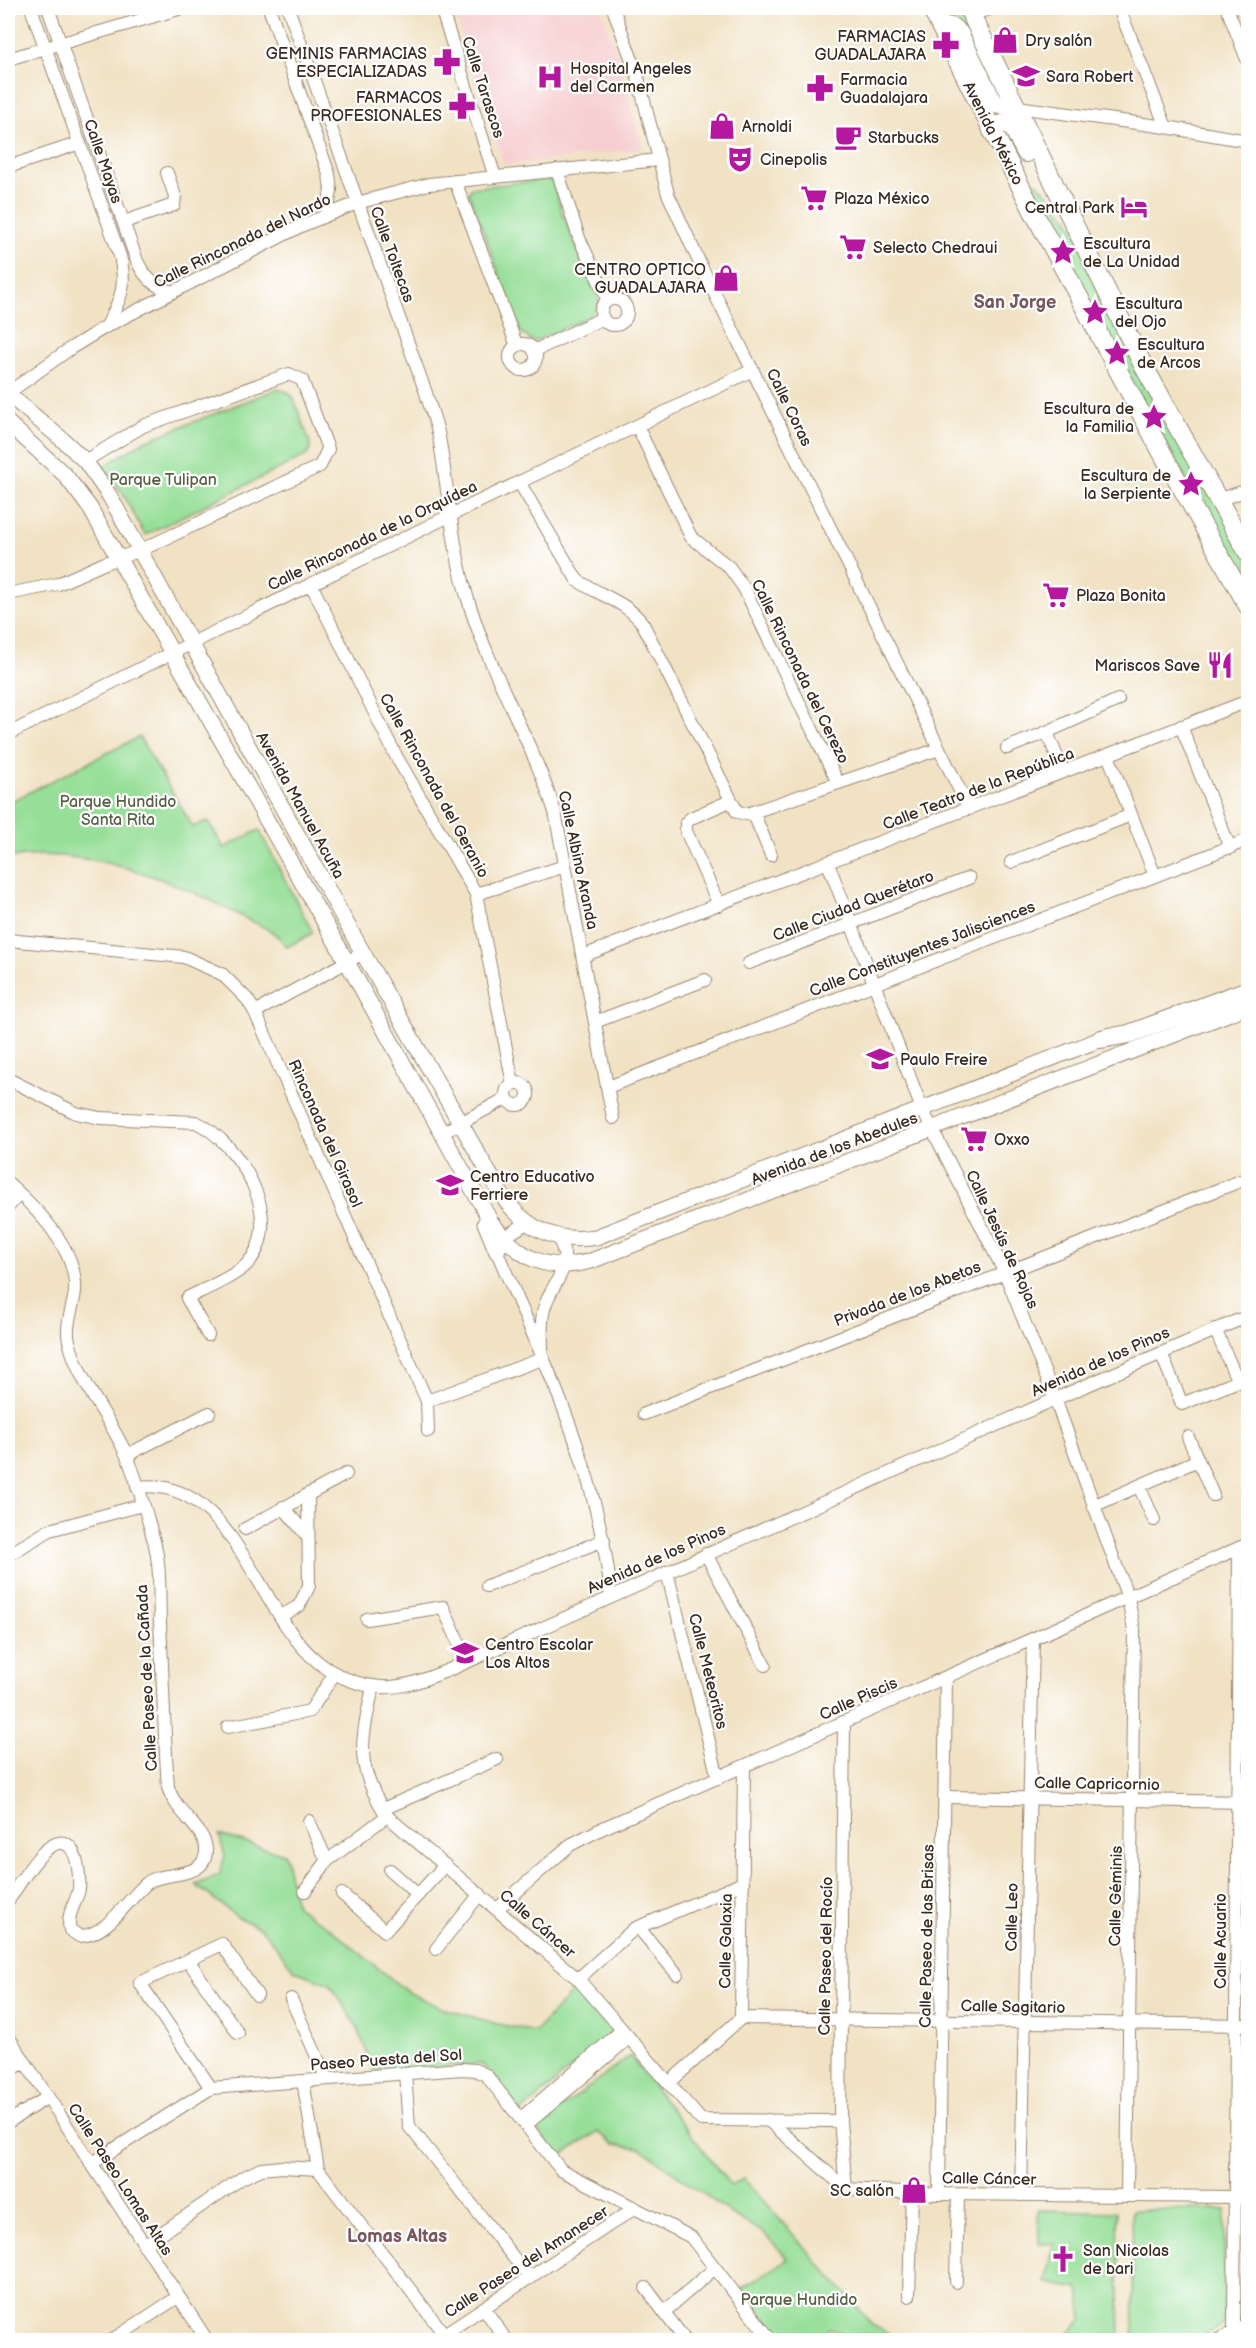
<svg xmlns="http://www.w3.org/2000/svg" width="1256" height="2348" font-family="'Balsamiq Sans',sans-serif">
  <rect width="100%" height="100%" fill="#fff"/>
  <filter id="ink" filterUnits="userSpaceOnUse"><feTurbulence type="fractalNoise" baseFrequency=".0167" numOctaves="2"/><feDisplacementMap in="SourceGraphic" scale="12" xChannelSelector="R" yChannelSelector="G"/><feConvolveMatrix kernelMatrix="1 2 1 2 8 2 1 2 1" color-interpolation-filters="sRGB"/></filter>
  <filter id="wash" filterUnits="userSpaceOnUse"><feTurbulence type="fractalNoise" baseFrequency=".008" numOctaves="4" result="noise"/><feDisplacementMap in="SourceGraphic" scale="24" xChannelSelector="R" yChannelSelector="G"/><feGaussianBlur stdDeviation="1.35" result="paint"/><feColorMatrix in="noise" values="0 0 0 0 0 0 0 0 0 0 0 0 0 0 0 0 0 1.4 0 .05"/><feComposite in="paint" operator="in"/></filter>
  <g filter="url(#wash)">
    <rect width="100%" height="100%" fill="#f1e2c4"/>
    <polygon fill="#f7cfd0" points="453,8 600,8 616,51 643,149 504,165"/>
    <g fill="#97df99" stroke="#69845c" stroke-width="1.5">
      <polygon points="942,8 963,8 1007,99 1000,102 948,22"/>
      <polygon points="549,179 553,182 563,215 599,301 597,307 589,317 536,341 530,340 520,331 469,193 471,188"/>
      <polygon points="1021,182 1038,183 1070,221 1248,557 1248,591"/>
      <polygon points="277,389 288,392 293,397 310,443 310,450 307,455 145,535 121,491 102,467 145,441"/>
      <path d="M139 737 193 827 208 821 224 848 259 830 313 933 287 947C275 930 261 926 243 917 175 880 85 845 8 858V803Z"/>
      <polygon points="219,1835 285,1854 296,1906 332,1930 406,1991 442,2008 494,2023 535,2032 577,1987 615,2030 521,2112 482,2064 374,2071 357,2027 330,1984 295,1971 262,1929 236,1916 196,1885 219,1875 225,1856"/>
      <polygon points="630,2056 731,2186 744,2179 874,2326 901,2340 855,2340 829,2328 816,2340 783,2340 741,2289 788,2259 764,2233 733,2215 640,2148 614,2144 598,2132 560,2156 535,2128"/>
      <polygon points="1225,2209 1223,2326 1194,2340 1134,2340 1132,2210"/>
      <polygon points="1038,2210 1117,2212 1120,2340 1062,2340 1083,2319 1079,2289 1046,2283 1054,2244 1039,2243"/>
    </g>
  </g>
  <g filter="url(#ink)">
    <g fill="none" stroke-linecap="round" stroke-linejoin="round">
      <defs>
        <g id="minor">
          <path d="M31 8 120 256C127 289 121 297 107 326"/>
          <path d="M48 8 137 261C145 278 155 287 173 292"/>
          <polyline points="269,8 329,174 331,190 327,214"/>
          <path d="M288 8 426 393C430 407 436 422 439 437 449 493 452 551 470 606 492 677 532 741 555 812L613 1118"/>
          <polyline points="441,8 495,177"/>
          <polyline points="613,8 637,74 668,194 702,268 969,809"/>
          <polyline points="1119,8 1166,127"/>
          <polyline points="1227,8 1248,62"/>
          <polyline points="971,15 992,8"/>
          <polyline points="8,59 182,8"/>
          <polyline points="1017,107 1166,127 1248,141"/>
          <polyline points="8,167 80,143"/>
          <polyline points="557,170 579,238 608,300"/>
          <polyline points="455,181 517,346"/>
          <polyline points="124,222 174,205 175,196 167,173"/>
          <circle cx="614" cy="312" r="13"/>
          <circle cx="523" cy="357" r="13"/>
          <polyline points="534,351 603,318"/>
          <polyline points="8,393 71,348 107,326 301,226 357,203 429,184 658,160"/>
          <polyline points="637,426 691,537 729,567 744,588 838,783"/>
          <path d="M519 482 577 580C600 596 626 601 643 624L737 812 747 814 939 749"/>
          <polyline points="1217,500 1248,490"/>
          <polyline points="311,584 396,756 476,894 513,1084"/>
          <polyline points="8,594 58,584 105,563 141,550 320,466 328,449 302,380 289,374 143,426 85,461"/>
          <polyline points="1181,726 1230,848"/>
          <polyline points="8,734 451,515 753,370"/>
          <polyline points="1007,748 1047,732"/>
          <polyline points="1108,755 1155,876"/>
          <polyline points="1063,772 1047,732 1118,700"/>
          <polyline points="753,812 771,855"/>
          <polyline points="1011,862 1131,815"/>
          <polyline points="828,863 922,1109 1005,1273 1055,1399 1128,1598 1134,1629 1127,2196"/>
          <polyline points="476,894 565,866"/>
          <polyline points="719,905 686,831 686,823 691,818 730,801"/>
          <polyline points="8,940 184,957 222,974 247,999 255,1012 427,1401 428,1431"/>
          <polyline points="583,956 1248,701"/>
          <polyline points="749,963 969,878"/>
          <polyline points="255,1012 363,953"/>
          <polyline points="595,1022 705,980"/>
          <path d="M8 1079 76 1113 100 1118 196 1122C240 1143 287 1221 247 1264 236 1276 203 1290 187 1298L208 1335"/>
          <circle cx="517" cy="1094" r="11"/>
          <polyline points="608,1087 1248,840"/>
          <polyline points="442,1133 507,1098"/>
          <path d="M8 1183C37 1209 78 1249 75 1292 73 1308 65 1325 69 1341 79 1383 109 1416 126 1454 138 1481 146 1513 154 1541 161 1567 159 1596 160 1623 163 1677 164 1732 168 1787 175 1812 205 1829 206 1849 207 1881 163 1870 147 1883 128 1899 106 1937 79 1936L70 1930C66 1914 76 1904 79 1889 80 1878 78 1857 71 1848 52 1824 18 1887 8 1901"/>
          <polyline points="8,1207 19,1194"/>
          <path d="M527 1223 511 1233 497 1252C546 1366 599 1471 611 1596"/>
          <polyline points="1215,1329 1238,1382"/>
          <path d="M542 1351C542 1338 540 1323 544 1309 551 1280 577 1270 557 1236"/>
          <polyline points="1161,1353 1182,1404 1248,1377"/>
          <polyline points="427,1401 542,1359"/>
          <polyline points="644,1414 1248,1178"/>
          <polyline points="1188,1437 1213,1495"/>
          <polyline points="127,1455 209,1413"/>
          <polyline points="1139,1486 1154,1520"/>
          <path d="M137 1487C233 1474 258 1615 318 1662 333 1674 353 1683 372 1686 399 1691 426 1679 451 1669L1055 1399 1248 1316"/>
          <polyline points="1093,1506 1198,1460"/>
          <polyline points="283,1507 308,1537"/>
          <polyline points="245,1529 346,1474"/>
          <polyline points="706,1554 765,1665"/>
          <polyline points="8,1555 50,1530 142,1505"/>
          <polyline points="667,1572 718,1778"/>
          <polyline points="487,1586 604,1540"/>
          <polyline points="281,1616 299,1606 309,1586 308,1494"/>
          <polyline points="367,1619 443,1607 467,1661"/>
          <path d="M373 1687C361 1743 354 1765 387 1816L578 1979 701 2120 840 2121"/>
          <polyline points="844,1722 840,2121 846,2189"/>
          <polyline points="228,1727 310,1711 335,1673"/>
          <polyline points="944,1797 1248,1802"/>
          <polyline points="383,1809 497,1759"/>
          <polyline points="309,1821 327,1861"/>
          <polyline points="390,1870 418,1895"/>
          <polyline points="305,1891 327,1861 387,1816"/>
          <polyline points="342,1894 385,1931 445,1865"/>
          <polyline points="497,1909 570,1845 603,1828 1248,1544"/>
          <polyline points="638,1927 677,1974"/>
          <polyline points="436,1949 480,1894"/>
          <polyline points="188,1960 238,2033"/>
          <polyline points="578,1979 634,1929 743,1883"/>
          <polyline points="291,1999 327,2079"/>
          <polyline points="741,2018 1248,2025"/>
          <polyline points="8,2036 207,2340"/>
          <polyline points="8,2070 25,2063"/>
          <polyline points="405,2073 409,2126 530,2278"/>
          <polyline points="303,2081 318,2169 444,2334"/>
          <polyline points="669,2083 741,2018 744,1767"/>
          <polyline points="211,2088 140,1983 222,1944 257,1995"/>
          <polyline points="520,2119 622,2030"/>
          <polyline points="768,2120 846,2189 939,2194 1236,2197"/>
          <polyline points="8,2122 48,2097"/>
          <polyline points="526,2125 629,2038"/>
          <polyline points="91,2164 211,2088 462,2069 475,2070 486,2075 561,2170 691,2237 771,2340"/>
          <polyline points="939,2194 946,1678"/>
          <polyline points="1021,2195 1033,1639"/>
          <polyline points="144,2245 242,2178 261,2169 282,2167 318,2169"/>
          <polyline points="956,2282 958,2195"/>
          <polyline points="646,2288 664,2312 715,2268"/>
          <polyline points="909,2296 912,2193"/>
          <polyline points="484,2308 506,2340"/>
          <polyline points="664,2312 685,2340"/>
          <polyline points="1234,2332 1239,1549"/>
          <polyline points="112,2340 178,2297"/>
          <polyline points="435,2340 635,2208"/>
          <polyline points="1218,2340 1248,2325"/>
        </g>
        <g id="tertiary">
          <path d="M8 394 64 441 85 461 109 495 363 953 501 1194C524 1228 555 1244 596 1237L1111 1035"/>
          <path d="M8 423 65 475 90 508 347 962 491 1222C519 1258 545 1273 591 1261L1248 1006"/>
          <polyline points="485,1223 497,1252"/>
        </g>
        <g id="secondary">
          <polyline points="931,8 1032,209 1160,449 1248,606"/>
          <polyline points="968,8 1143,365 1248,553"/>
          <polyline points="941,25 952,27 959,33 994,104 1017,107"/>
          <polyline points="992,131 998,125 1007,123 1013,128 1026,153"/>
          <polyline points="1101,1039 1129,1034 1248,990"/>
        </g>
      </defs>
      <use href="#minor" stroke="#968671" stroke-width="14"/>
      <use href="#tertiary" stroke="#968671" stroke-width="17"/>
      <use href="#secondary" stroke="#968671" stroke-width="20"/>
      <use href="#minor" stroke="#fff" stroke-width="12"/>
      <use href="#tertiary" stroke="#fff" stroke-width="15"/>
      <use href="#secondary" stroke="#fff" stroke-width="18"/>
    </g>
  </g>
  <defs>
    <symbol id="shop-bare" viewBox="-9 -9 18 18"><path d="M-5-2.5h2.3a2.7 3.5 0 0 1 5.4 0H5L5.5 6h-11ZM-1.5-2.5h3a1.5 2.3 0 0 0-3 0Z" fill="#b5179e" stroke="#fff" stroke-width="2.5" paint-order="stroke"/></symbol>
    <symbol id="pharmacy-bare" viewBox="-9 -9 18 18"><path d="M-2-6h4v4h4v4h-4v4h-4v-4h-4v-4h4Z" fill="#b5179e" stroke="#fff" stroke-width="2.5" paint-order="stroke"/></symbol>
    <symbol id="school-bare" viewBox="-9 -9 18 18"><path d="M0-5L7-2L0 1L-7-2ZM-4 1L0 2.5L4 1V4Q0 6-4 4Z" fill="#b5179e" stroke="#fff" stroke-width="2.5" paint-order="stroke"/></symbol>
    <symbol id="hospital-bare" viewBox="-9 -9 18 18"><path d="M-5-5h3v3.5h4V-5h3V5h-3V1.5h-4V5h-3Z" fill="#b5179e" stroke="#fff" stroke-width="2.5" paint-order="stroke"/></symbol>
    <symbol id="cafe-bare" viewBox="-9 -9 18 18"><path d="M-5.5-4.5H6V0H3Q3 3.5 0 3.5H-2.5Q-5.5 3.5-5.5 0ZM3-3.2v2h1.7v-2ZM-6 4.5H4V6H-6Z" fill="#b5179e" stroke="#fff" stroke-width="2.5" paint-order="stroke"/></symbol>
    <symbol id="theatre-bare" viewBox="-9 -9 18 18"><path d="M-5-5.5Q0-4 5-5.5V0Q5 5 0 6Q-5 5-5 0ZM-3.3-2.5H-1v1.5H-3.3ZM1-2.5H3.3v1.5H1ZM-2.8 1Q0 5.5 2.8 1Z" fill="#b5179e" stroke="#fff" stroke-width="2.5" paint-order="stroke"/></symbol>
    <symbol id="supermarket-bare" viewBox="-9 -9 18 18"><path d="M-6-5.5h2.5l.6 2H6L4.5 2H-2.5L-4.4-4H-6ZM-1.5 3.2a1.3 1.3 0 1 0 .1 0ZM3 3.2a1.3 1.3 0 1 0 .1 0Z" fill="#b5179e" stroke="#fff" stroke-width="2.5" paint-order="stroke"/></symbol>
    <symbol id="hotel-bare" viewBox="-9 -9 18 18"><path d="M-6-4.5h1.5V1H6V5H4.5V3h-9V5H-6ZM-4 0a1.8 1.8 0 1 1 3.6 0ZM.5 0V-2.5h3Q6-2.5 6 0Z" fill="#b5179e" stroke="#fff" stroke-width="2.5" paint-order="stroke"/></symbol>
    <symbol id="sight-bare" viewBox="-9 -9 18 18"><path d="M0-6L1.8-2.2L6-1.7L2.9 1.2L3.7 5.4L0 3.3L-3.7 5.4L-2.9 1.2L-6-1.7L-1.8-2.2Z" fill="#b5179e" stroke="#fff" stroke-width="2.5" paint-order="stroke"/></symbol>
    <symbol id="restaurant-bare" viewBox="-9 -9 18 18"><path d="M-5-6h1v4h1v-4h1v4h1v-4h1v5L-1.5 .5V6h-2V.5L-5-1ZM5-6V6H3V1.5H1.5Q1.5-4 5-6Z" fill="#b5179e" stroke="#fff" stroke-width="2.5" paint-order="stroke"/></symbol>
    <symbol id="university-bare" viewBox="-9 -9 18 18"><path d="M0-5L7-2L0 1L-7-2ZM-4 1L0 2.5L4 1V4Q0 6-4 4Z" fill="#b5179e" stroke="#fff" stroke-width="2.5" paint-order="stroke"/></symbol>
    <symbol id="church-bare" viewBox="-9 -9 18 18"><path d="M-1.2-6h2.4v3.5h3.3v2.4h-3.3V6h-2.4V-.1h-3.3v-2.4h3.3Z" fill="#b5179e" stroke="#fff" stroke-width="2.5" paint-order="stroke"/></symbol>
  </defs>
  <g fill-rule="evenodd">
    <use href="#shop-bare" x="986" y="21" width="38" height="38"/>
    <use href="#pharmacy-bare" x="927" y="26" width="38" height="38"/>
    <use href="#pharmacy-bare" x="428" y="43" width="38" height="38"/>
    <use href="#school-bare" x="1007" y="57" width="38" height="38"/>
    <use href="#hospital-bare" x="531" y="58" width="38" height="38"/>
    <use href="#pharmacy-bare" x="801" y="69" width="38" height="38"/>
    <use href="#pharmacy-bare" x="443" y="87" width="38" height="38"/>
    <use href="#shop-bare" x="703" y="107" width="38" height="38"/>
    <use href="#cafe-bare" x="829" y="118" width="38" height="38"/>
    <use href="#theatre-bare" x="721" y="140" width="38" height="38"/>
    <use href="#supermarket-bare" x="795" y="179" width="38" height="38"/>
    <use href="#hotel-bare" x="1115" y="188" width="38" height="38"/>
    <use href="#supermarket-bare" x="834" y="228" width="38" height="38"/>
    <use href="#sight-bare" x="1044" y="233" width="38" height="38"/>
    <use href="#shop-bare" x="707" y="259" width="38" height="38"/>
    <use href="#sight-bare" x="1076" y="293" width="38" height="38"/>
    <use href="#sight-bare" x="1098" y="334" width="38" height="38"/>
    <use href="#sight-bare" x="1135" y="398" width="38" height="38"/>
    <use href="#sight-bare" x="1172" y="465" width="38" height="38"/>
    <use href="#supermarket-bare" x="1037" y="576" width="38" height="38"/>
    <use href="#restaurant-bare" x="1201" y="646" width="38" height="38"/>
    <use href="#school-bare" x="861" y="1040" width="38" height="38"/>
    <use href="#supermarket-bare" x="955" y="1120" width="38" height="38"/>
    <use href="#school-bare" x="431" y="1166" width="38" height="38"/>
    <use href="#university-bare" x="446" y="1634" width="38" height="38"/>
    <use href="#shop-bare" x="895" y="2171" width="38" height="38"/>
    <use href="#church-bare" x="1044" y="2240" width="38" height="38"/>
  </g>
  <g text-anchor="middle" stroke-width="4.5" stroke-linejoin="round" paint-order="stroke">
    <g font-size="16" fill="#3b2a1e" stroke="#fff" text-anchor="start">
      <text x="926" y="42" text-anchor="end">FARMACIAS<tspan x="926" dy="18">GUADALAJARA</tspan></text>
      <text x="1025" y="46">Dry salón</text>
      <text x="427" y="59" text-anchor="end">GEMINIS FARMACIAS<tspan x="427" dy="18">ESPECIALIZADAS</tspan></text>
      <text x="570" y="74">Hospital Angeles<tspan x="570" dy="18">del Carmen</tspan></text>
      <text x="1046" y="82">Sara Robert</text>
      <text x="840" y="85">Farmacia<tspan x="840" dy="18">Guadalajara</tspan></text>
      <text x="442" y="103" text-anchor="end">FARMACOS<tspan x="442" dy="18">PROFESIONALES</tspan></text>
      <text x="742" y="132">Arnoldi</text>
      <text x="868" y="143">Starbucks</text>
      <text x="760" y="165">Cinepolis</text>
      <text x="834" y="204">Plaza México</text>
      <text x="1114" y="213" text-anchor="end">Central Park</text>
      <text x="1083" y="249">Escultura<tspan x="1083" dy="18">de La Unidad</tspan></text>
      <text x="873" y="253">Selecto Chedraui</text>
      <text x="706" y="275" text-anchor="end">CENTRO OPTICO<tspan x="706" dy="18">GUADALAJARA</tspan></text>
      <text x="1115" y="309">Escultura<tspan x="1115" dy="18">del Ojo</tspan></text>
      <text x="1137" y="350">Escultura<tspan x="1137" dy="18">de Arcos</tspan></text>
      <text x="1134" y="414" text-anchor="end">Escultura de<tspan x="1134" dy="18">la Familia</tspan></text>
      <text x="1171" y="481" text-anchor="end">Escultura de<tspan x="1171" dy="18">la Serpiente</tspan></text>
      <text x="1076" y="601">Plaza Bonita</text>
      <text x="1200" y="671" text-anchor="end">Mariscos Save</text>
      <text x="900" y="1065">Paulo Freire</text>
      <text x="994" y="1145">Oxxo</text>
      <text x="470" y="1182">Centro Educativo<tspan x="470" dy="18">Ferriere</tspan></text>
      <text x="485" y="1650">Centro Escolar<tspan x="485" dy="18">Los Altos</tspan></text>
      <text x="894" y="2196" text-anchor="end">SC salón</text>
      <text x="1083" y="2256">San Nicolas<tspan x="1083" dy="18">de bari</tspan></text>
    </g>
    <g font-size="16" fill="#3b2a1e" stroke="#fff">
      <text transform="translate(484 87) rotate(72)" y="6">Calle Tarascos</text>
      <text transform="translate(994 133) rotate(63)" y="6">Avenida México</text>
      <text transform="translate(104 161) rotate(71)" y="6">Calle Mayas</text>
      <text transform="translate(242 240) rotate(-26)" y="6">Calle Rinconada del Nardo</text>
      <text transform="translate(393 254) rotate(70)" y="6">Calle Toltecas</text>
      <text transform="translate(790 407) rotate(64)" y="6">Calle Coras</text>
      <text transform="translate(372 535) rotate(-26)" y="6">Calle Rinconada de la Orquídea</text>
      <text transform="translate(801 671) rotate(64)" y="6">Calle Rinconada del Cerezo</text>
      <text transform="translate(435 785) rotate(61)" y="6">Calle Rinconada del Geranio</text>
      <text transform="translate(978 788) rotate(-21)" y="6">Calle Teatro de la República</text>
      <text transform="translate(301 805) rotate(61)" y="6">Avenida Manuel Acuña</text>
      <text transform="translate(579 860) rotate(78)" y="6">Calle Albino Aranda</text>
      <text transform="translate(853 905) rotate(-21)" y="6">Calle Ciudad Querétaro</text>
      <text transform="translate(922 948) rotate(-21)" y="6">Calle Constituyentes Jalisciences</text>
      <text transform="translate(326 1133) rotate(66)" y="6">Rinconada del Girasol</text>
      <text transform="translate(834 1148) rotate(-21)" y="6">Avenida de los Abedules</text>
      <text transform="translate(1003 1239) rotate(65)" y="6">Calle Jesús de Rojas</text>
      <text transform="translate(907 1293) rotate(-21)" y="6">Privada de los Abetos</text>
      <text transform="translate(1100 1361) rotate(-24)" y="6">Avenida de los Pinos</text>
      <text transform="translate(656 1558) rotate(-24)" y="6">Avenida de los Pinos</text>
      <text transform="translate(709 1671) rotate(76)" y="6">Calle Meteoritos</text>
      <text transform="translate(146 1678) rotate(-93)" y="6">Calle Paseo de la Cañada</text>
      <text transform="translate(858 1698) rotate(-24)" y="6">Calle Piscis</text>
      <text transform="translate(1097 1783) rotate(1)" y="6">Calle Capricornio</text>
      <text transform="translate(1115 1896) rotate(-89)" y="6">Calle Géminis</text>
      <text transform="translate(1011 1917) rotate(-89)" y="6">Calle Leo</text>
      <text transform="translate(538 1923) rotate(41)" y="6">Calle Cáncer</text>
      <text transform="translate(926 1936) rotate(-89)" y="6">Calle Paseo de las Brisas</text>
      <text transform="translate(725 1941) rotate(-89)" y="6">Calle Galaxia</text>
      <text transform="translate(1220 1941) rotate(-90)" y="6">Calle Acuario</text>
      <text transform="translate(825 1956) rotate(-89)" y="6">Calle Paseo del Rocío</text>
      <text transform="translate(1013 2006) rotate(1)" y="6">Calle Sagitario</text>
      <text transform="translate(386 2059) rotate(-4)" y="6">Paseo Puesta del Sol</text>
      <text transform="translate(989 2178) rotate(1)" y="6">Calle Cáncer</text>
      <text transform="translate(121 2179) rotate(57)" y="6">Calle Paseo Lomas Altas</text>
      <text transform="translate(526 2261) rotate(-33)" y="6">Calle Paseo del Amanecer</text>
    </g>
    <g font-size="16" fill="#576043" stroke="#fff">
      <text x="163" y="485">Parque Tulipan</text>
      <text x="118" y="807">Parque Hundido<tspan x="118" dy="18">Santa Rita</tspan></text>
      <text x="799" y="2305">Parque Hundido</text>
    </g>
    <g font-size="18" font-weight="bold" fill="#79575f" stroke="#fff">
      <text x="1015" y="308">San Jorge</text>
      <text x="397" y="2242">Lomas Altas</text>
    </g>
  </g>
  <rect width="1256" height="2348" fill="none" stroke="#fff" stroke-width="30"/>
</svg>
